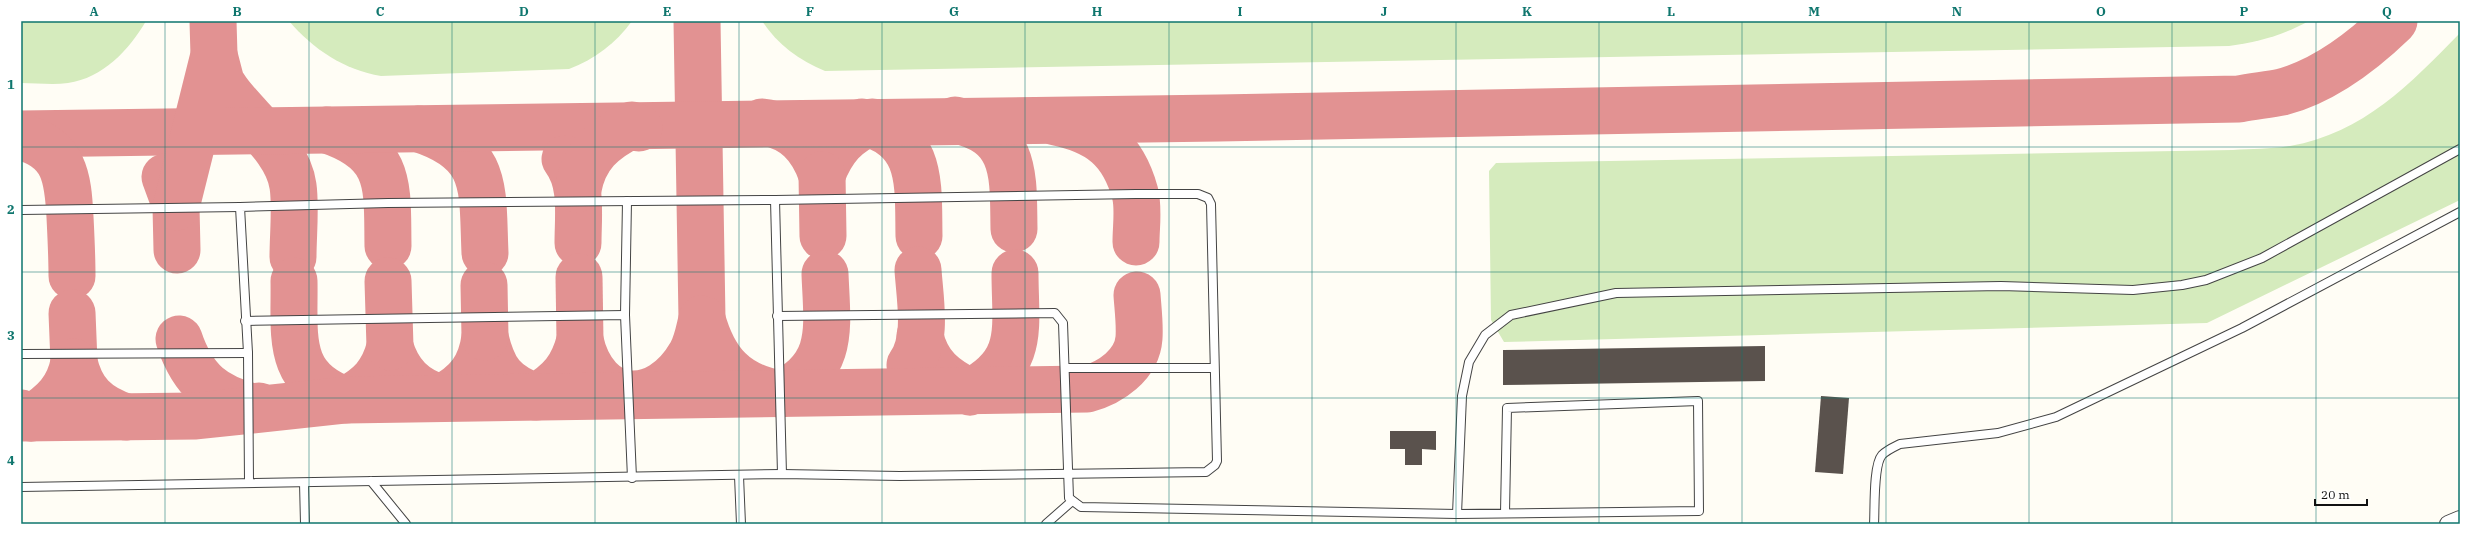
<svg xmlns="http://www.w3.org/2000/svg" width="2481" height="545" font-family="'IBM Plex Serif',serif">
  <rect width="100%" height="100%" fill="#fffdf5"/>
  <g fill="#d5ebbd">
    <path d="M21 21H146C129 50 103 78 68 83 53 85 36 83 21 83Z"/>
    <path d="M289 21H632C616 43 595 59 569 69L381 76C344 70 313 49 289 21Z"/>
    <path d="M762 21H2309C2283 35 2259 42 2229 46L825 71C799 60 778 45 762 21Z"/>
    <path d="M2460 33V200L2207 323 1504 342 1491 320 1489 171 1496 163 2233 150C2252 149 2272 149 2290 146 2364 133 2410 84 2460 33Z"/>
  </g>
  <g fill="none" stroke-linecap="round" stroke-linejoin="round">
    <g stroke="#e29292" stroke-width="47">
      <polyline points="697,21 702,319"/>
      <path d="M214 55 221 82 227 91C248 120 288 149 293 186 296 206 293 236 293 257"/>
      <path d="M955 120C1018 133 1013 177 1014 229"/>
      <path d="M762 122C794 126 812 146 822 175 832 149 846 132 872 122"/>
      <path d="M862 122C924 137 918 184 919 236"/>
      <path d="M1056 122C1099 131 1123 149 1135 193 1139 208 1136 227 1136 242"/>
      <path d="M419 129C490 152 482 189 485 253"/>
      <path d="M327 130C393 152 387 186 388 246"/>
      <path d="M21 134 1219 118 2239 99C2253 96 2268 95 2282 92 2324 81 2364 50 2394 21"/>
      <path d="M21 137C65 148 68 178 70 217 71 237 72 256 72 276"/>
      <path d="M565 159C583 183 578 215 578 243"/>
      <polyline points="822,175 823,236"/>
      <polyline points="165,177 176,207 177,250"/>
      <path d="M578 189C584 156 603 139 632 125L639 128"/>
      <polyline points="176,207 214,55 213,21"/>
      <polyline points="579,277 580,340"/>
      <path d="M294 281C295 335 285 379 346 400 370 387 383 374 390 347 398 374 414 390 441 398 468 384 481 367 485 337 493 371 503 385 536 397 561 382 573 368 580 340 595 408 658 411 691 354 697 344 699 331 702 319 714 362 735 386 780 394 836 367 827 327 825 274"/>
      <polyline points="388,281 390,347"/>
      <polyline points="484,285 485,337"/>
      <polyline points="72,313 74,362"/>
      <path d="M920 336C927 366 944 379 970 392 1026 363 1015 328 1015 273"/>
      <path d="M179 339C193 381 214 398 257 408L259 406"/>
      <path d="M910 365C928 339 920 300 918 270"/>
      <path d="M21 413 31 418C54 404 69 389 74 362 81 392 96 407 126 417"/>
      <path d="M21 418 196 416 346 400 1087 389C1110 383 1137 365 1139 338 1140 324 1138 309 1137 295"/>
    </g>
  </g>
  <g fill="#5a524d">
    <polygon points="1765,346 1765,381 1503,385 1503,350"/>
    <polygon points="1821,396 1849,398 1843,474 1815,472"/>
    <polygon points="1390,431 1436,431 1436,450 1422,449 1422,465 1405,465 1405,449 1390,449"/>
  </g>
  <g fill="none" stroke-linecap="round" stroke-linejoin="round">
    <defs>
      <g id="service">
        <polyline points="775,200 782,474"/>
        <polyline points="21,210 240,207"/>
        <polyline points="625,315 627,201"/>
        <polyline points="777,316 1055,313 1063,323 1069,498 1081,507 1457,514"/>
        <polyline points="245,321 625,315 632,478"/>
        <polyline points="21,354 248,353"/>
        <polyline points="1065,368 1214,368"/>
        <polyline points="739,476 741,524"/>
        <polyline points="371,481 406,524"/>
        <polyline points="304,483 305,524"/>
        <polyline points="21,487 782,474 900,476 1206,472 1215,465 1217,461 1211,204 1208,198 1198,194 1136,194 775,200 388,203 240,207 248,353 249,482"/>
        <polyline points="1505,513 1507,408 1698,401 1699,511 1457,514 1462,396 1469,362 1485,335 1511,315 1616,293 2001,286 2133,290 2182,285 2206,280 2262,258 2460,149"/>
        <polyline points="1046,524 1071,502"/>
        <path d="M1874 524C1875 510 1873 465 1882 455 1887 450 1894 447 1900 444L1998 433 2056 417 2242 328 2460 212"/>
      </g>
      <polyline id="minor" points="2448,524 2460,519"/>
    </defs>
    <use href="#service" stroke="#444" stroke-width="10"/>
    <use href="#minor" stroke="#444" stroke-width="18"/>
    <use href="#service" stroke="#fff" stroke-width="8"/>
    <use href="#minor" stroke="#fff" stroke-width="16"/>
  </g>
  <path fill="none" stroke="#0f766e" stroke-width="1" stroke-opacity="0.55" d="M165 21V524M309 21V524M452 21V524M595 21V524M739 21V524M882 21V524M1025 21V524M1169 21V524M1312 21V524M1456 21V524M1599 21V524M1742 21V524M1886 21V524M2029 21V524M2172 21V524M2316 21V524M21 147H2460M21 272H2460M21 398H2460"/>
  <rect width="2481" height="545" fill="none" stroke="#ffffff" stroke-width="44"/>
  <path d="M2315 499v6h52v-6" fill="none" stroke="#111111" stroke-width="2"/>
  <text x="2321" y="499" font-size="12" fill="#111111" stroke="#ffffff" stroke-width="3" paint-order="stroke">20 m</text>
  <rect x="22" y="22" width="2437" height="501" fill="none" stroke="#0f766e" stroke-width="1.5"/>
  <g font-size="13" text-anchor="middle" font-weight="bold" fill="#0f766e">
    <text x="94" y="16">A</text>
    <text x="237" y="16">B</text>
    <text x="380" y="16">C</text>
    <text x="524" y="16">D</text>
    <text x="667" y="16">E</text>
    <text x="810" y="16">F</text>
    <text x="954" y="16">G</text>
    <text x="1097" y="16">H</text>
    <text x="1240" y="16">I</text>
    <text x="1384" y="16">J</text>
    <text x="1527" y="16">K</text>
    <text x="1671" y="16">L</text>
    <text x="1814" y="16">M</text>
    <text x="1957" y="16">N</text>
    <text x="2101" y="16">O</text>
    <text x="2244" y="16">P</text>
    <text x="2387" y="16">Q</text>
    <text x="11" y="89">1</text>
    <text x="11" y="214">2</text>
    <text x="11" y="340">3</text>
    <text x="11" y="465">4</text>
  </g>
</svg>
